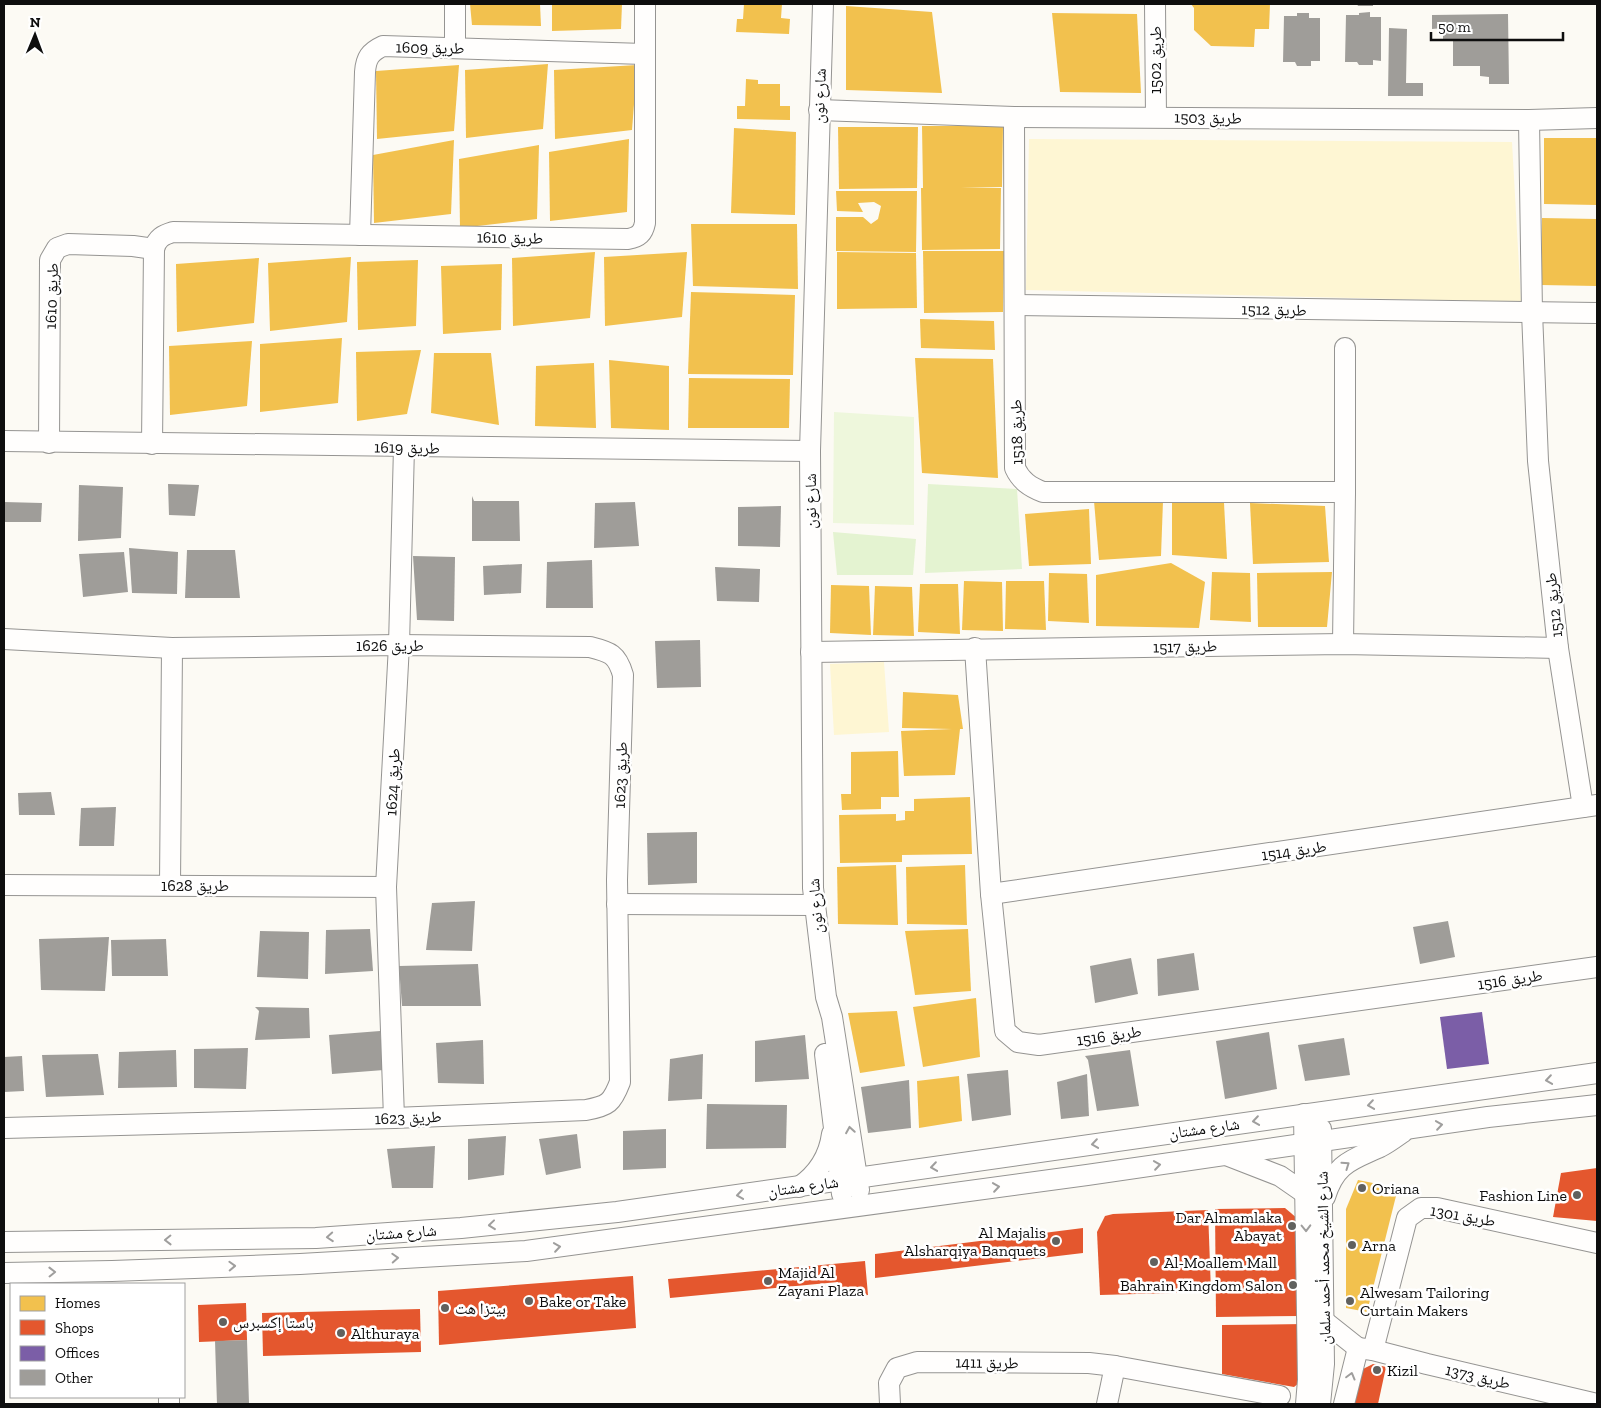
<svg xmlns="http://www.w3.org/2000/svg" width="1601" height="1408" font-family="'Zilla Slab','Noto Naskh Arabic',serif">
  <rect width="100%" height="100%" fill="#fcfaf4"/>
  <g fill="#e4f3d1">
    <polygon points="928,484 1017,489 1022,569 925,573"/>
    <polygon points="833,532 916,539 913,575 837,575"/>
  </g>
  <g fill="#fef6d3">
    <polygon points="1029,139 1512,142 1521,302 1026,290"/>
    <polygon points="884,662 889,732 834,735 830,664"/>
  </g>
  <polygon fill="#eef7dc" points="834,412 914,417 914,525 833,523"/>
  <g fill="#f2c14e">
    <polygon points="470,4 540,4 541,26 472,25"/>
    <polygon points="552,4 622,4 621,29 552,31"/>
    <polygon points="744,4 782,4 781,18 790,19 789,34 736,32 737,19 743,19"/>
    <polygon points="1191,4 1270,4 1269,29 1255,29 1254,47 1211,46 1194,30 1194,8"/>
    <polygon points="846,6 932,12 942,93 846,90"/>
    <polygon points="1052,13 1137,14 1141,93 1060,92"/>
    <polygon points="548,64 543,129 466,138 465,70"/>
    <polygon points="459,65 454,131 377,139 376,71"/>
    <polygon points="637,65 632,130 555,139 554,70"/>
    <polygon points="746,79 758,80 758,84 780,84 780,106 790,106 790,120 737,119 737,106 745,106"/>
    <polygon points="922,126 1003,126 1002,187 961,187 1001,188 1000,249 922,250 921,188 923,188"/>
    <polygon points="838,127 918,127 917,188 839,189"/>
    <polygon points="734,128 796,132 795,215 731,213"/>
    <polygon points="1544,138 1597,138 1597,205 1544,204"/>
    <polygon points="629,139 627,212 550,221 549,152"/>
    <polygon points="454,140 451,214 374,223 373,155"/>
    <polygon points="539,145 537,219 460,228 459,159"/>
    <polygon points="836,191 917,191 916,252 836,251 836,217 863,217 871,224 878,219 881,206 874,202 858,203 863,212 837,211"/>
    <polygon points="1542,218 1597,219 1597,286 1541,285"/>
    <polygon points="691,224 797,224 798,289 693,286"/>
    <polygon points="923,251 1004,251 1003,312 924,313"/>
    <polygon points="595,252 590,318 513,326 512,258"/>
    <polygon points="687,252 682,317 605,326 604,257"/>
    <polygon points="837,252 916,253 917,308 837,309"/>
    <polygon points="351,257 347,322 270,331 268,263"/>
    <polygon points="259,258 254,323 177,332 176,264"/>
    <polygon points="418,260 416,326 358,330 357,262"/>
    <polygon points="502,264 501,330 443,334 441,266"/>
    <polygon points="691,292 795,295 793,375 688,374"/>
    <polygon points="920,319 994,321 995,350 921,348"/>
    <polygon points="342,338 338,403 260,412 260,344"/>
    <polygon points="252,341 247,406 170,415 169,346"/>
    <polygon points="421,350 407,414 357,421 356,352"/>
    <polygon points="434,353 491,353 499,425 431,413"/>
    <polygon points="915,358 993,359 998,478 922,473"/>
    <polygon points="609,360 669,366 669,430 611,428"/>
    <polygon points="594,363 596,428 535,426 536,366"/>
    <polygon points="689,378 790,379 789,428 688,428"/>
    <polygon points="1094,501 1163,501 1161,556 1099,560"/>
    <polygon points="1172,502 1224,503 1227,559 1172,555"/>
    <polygon points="1250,503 1325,506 1329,562 1253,564"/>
    <polygon points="1089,509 1091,564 1029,566 1025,514"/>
    <polygon points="1171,563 1205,582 1199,628 1096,626 1096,575"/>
    <polygon points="1212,572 1250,573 1251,622 1210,620"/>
    <polygon points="1332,572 1327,627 1258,627 1257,573"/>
    <polygon points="1049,573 1087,574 1089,623 1048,621"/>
    <polygon points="964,581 1002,582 1003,631 962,630"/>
    <polygon points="1006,581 1044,581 1046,630 1005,629"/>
    <polygon points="920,584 958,584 960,634 918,632"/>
    <polygon points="831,585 869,586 871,635 830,633"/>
    <polygon points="875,586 912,587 914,636 873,635"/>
    <polygon points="903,692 958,695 963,729 960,729 955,775 904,776 901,731 952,729 902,728"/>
    <polygon points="898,751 899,797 881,797 881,809 842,810 841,794 851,794 851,752"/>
    <polygon points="970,797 972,854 902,855 902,862 840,863 839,815 896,814 896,821 905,820 905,811 914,811 914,799"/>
    <polygon points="896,865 898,925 838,924 837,867"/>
    <polygon points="965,865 967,925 907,924 906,867"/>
    <polygon points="968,929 971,991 915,995 905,931"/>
    <polygon points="976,998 980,1057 923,1067 913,1007"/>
    <polygon points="897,1011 905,1066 860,1073 848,1013"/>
    <polygon points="959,1076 962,1121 919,1128 917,1081"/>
    <polygon points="1358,1180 1398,1188 1367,1312 1346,1308 1346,1209"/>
  </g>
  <g fill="#e4572e">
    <polygon points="1597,1168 1597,1221 1553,1217 1561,1173"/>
    <polygon points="1285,1208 1298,1219 1299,1316 1216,1317 1215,1209"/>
    <polygon points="1208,1210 1211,1292 1100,1295 1097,1232 1105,1216 1113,1214"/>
    <polygon points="1083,1228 1083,1253 875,1278 875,1254"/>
    <polygon points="865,1261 868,1295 839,1298 838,1282 670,1298 668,1279"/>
    <polygon points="633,1276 636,1328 439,1345 438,1291"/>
    <polygon points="246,1303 247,1340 199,1342 198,1305"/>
    <polygon points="420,1309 421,1352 263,1356 262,1313"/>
    <polygon points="1305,1324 1304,1379 1294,1387 1222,1374 1222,1325"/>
    <polygon points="1373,1364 1386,1367 1378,1404 1354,1404 1363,1369"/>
  </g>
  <polygon fill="#7b5ea7" points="1482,1012 1489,1064 1447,1069 1440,1017"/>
  <g fill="#9f9d99">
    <polygon points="1357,4 1373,4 1373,6 1358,6"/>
    <polygon points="1370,12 1370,17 1381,17 1381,61 1373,60 1373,65 1359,65 1357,62 1345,62 1346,15 1359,15 1359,13"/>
    <polygon points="1297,13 1309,13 1309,18 1320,18 1320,61 1311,61 1311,66 1297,66 1295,62 1283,62 1284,16 1297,16"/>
    <polygon points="1508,14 1509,84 1489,84 1489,77 1480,76 1480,66 1453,66 1453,39 1443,39 1443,28 1432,29 1432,15"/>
    <polygon points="1389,28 1407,29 1406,83 1423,83 1423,96 1388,96"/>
    <polygon points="168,484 199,485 195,516 169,515"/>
    <polygon points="79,485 123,487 121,538 78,541"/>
    <polygon points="472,496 474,501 519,501 520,541 472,541"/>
    <polygon points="4,502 42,503 41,522 4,522"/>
    <polygon points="635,502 639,546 594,548 595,503"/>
    <polygon points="781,506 780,547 738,546 738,507"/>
    <polygon points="129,548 178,552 177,594 132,593"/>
    <polygon points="187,550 235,550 240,598 185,598"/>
    <polygon points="124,552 128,592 83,597 79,554"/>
    <polygon points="413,556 455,557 454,621 417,620"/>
    <polygon points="592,560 593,608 546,608 547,562"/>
    <polygon points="522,564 521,593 484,595 483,566"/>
    <polygon points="715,567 760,569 759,602 717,601"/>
    <polygon points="700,640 701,687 657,688 655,641"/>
    <polygon points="51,792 55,815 19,815 18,793"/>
    <polygon points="116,807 114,846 79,846 81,808"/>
    <polygon points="697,832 697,883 648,885 647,833"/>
    <polygon points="475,901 472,951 426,950 432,903"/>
    <polygon points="1448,921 1455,957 1420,964 1413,927"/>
    <polygon points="370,929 373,971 325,974 326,930"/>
    <polygon points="260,931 309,932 308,979 257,977"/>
    <polygon points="109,937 105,991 41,990 39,939"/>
    <polygon points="166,939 168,976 112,976 111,940"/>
    <polygon points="1194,953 1199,990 1158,996 1157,959"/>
    <polygon points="1131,958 1138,994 1095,1003 1090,966"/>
    <polygon points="478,964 481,1006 402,1006 399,966"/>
    <polygon points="255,1007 309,1008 310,1038 255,1040 259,1011"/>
    <polygon points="380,1031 384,1070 332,1074 329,1035"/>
    <polygon points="1269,1032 1277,1089 1225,1099 1216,1041"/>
    <polygon points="805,1035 809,1079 755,1082 755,1041"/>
    <polygon points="1344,1038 1350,1075 1305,1081 1298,1045"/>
    <polygon points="483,1040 484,1084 438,1083 436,1043"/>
    <polygon points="248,1048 246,1089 194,1088 194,1049"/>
    <polygon points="176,1050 177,1087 118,1088 119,1052"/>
    <polygon points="1130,1050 1139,1106 1097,1111 1088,1060 1085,1056"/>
    <polygon points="98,1054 104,1095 46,1097 42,1055"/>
    <polygon points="703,1054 702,1099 668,1101 670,1059"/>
    <polygon points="22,1056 24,1091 4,1092 4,1057"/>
    <polygon points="1008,1070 1011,1115 972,1121 967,1074"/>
    <polygon points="1087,1074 1089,1116 1061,1119 1057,1082"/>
    <polygon points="909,1080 911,1128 868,1133 861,1087"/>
    <polygon points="707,1104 787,1105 786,1148 706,1149"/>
    <polygon points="666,1129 666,1168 623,1170 623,1131"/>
    <polygon points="577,1134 581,1168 546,1175 539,1139"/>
    <polygon points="506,1136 504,1175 468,1180 468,1139"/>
    <polygon points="435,1146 433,1188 392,1188 387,1149"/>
    <polygon points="247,1340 249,1404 217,1404 215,1341"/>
  </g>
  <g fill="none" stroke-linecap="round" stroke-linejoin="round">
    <defs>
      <g id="minor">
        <polyline points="823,4 810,451 813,888 826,997 832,1017 859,1190"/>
        <polyline points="1155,4 1156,117"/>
        <polyline points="455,47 455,4"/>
        <polyline points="819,110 1014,117 1529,120 1597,118"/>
        <path d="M1014 117 1015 468C1021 481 1030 487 1043 492H1345"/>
        <polyline points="1529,120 1532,312 1538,461 1558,648 1583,807"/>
        <path d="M360 235 365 72C366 58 370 52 383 46L644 54"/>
        <polyline points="1015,305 1597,313"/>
        <polyline points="4,441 810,451"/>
        <polyline points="49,443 50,260 57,248 68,244 133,246 154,249"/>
        <path d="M152 444 154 249C157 238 163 235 173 232L628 239C639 237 643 233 645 223V4"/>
        <path d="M4 639 172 648 399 645 590 647C610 652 617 654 623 675L617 880 620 1082C612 1103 608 1106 586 1110L394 1118 4 1128"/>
        <polyline points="1343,644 1345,492 1345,348"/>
        <polyline points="975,648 991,894 1005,1031 1018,1042 1039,1045 1597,967"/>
        <polyline points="811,652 1343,644 1558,648"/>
        <polyline points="4,885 386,887"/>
        <polyline points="170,885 172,648"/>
        <polyline points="991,894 1597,805"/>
        <polyline points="617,904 813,905"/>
        <polyline points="825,1054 842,1194"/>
        <polyline points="1304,1114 1308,1380 1306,1404"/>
        <polyline points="394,1118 386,887 399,645 404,447"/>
        <polyline points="1226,1155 1280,1176 1306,1194"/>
        <path d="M799 1187C818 1174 829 1157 832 1134"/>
        <path d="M1325 1197C1335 1163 1352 1160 1380 1147 1388 1143 1396 1137 1403 1132"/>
        <polyline points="4,1242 316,1238 461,1228 617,1212 1597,1073"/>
        <polyline points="4,1273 112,1271 300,1264 526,1251 1087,1175 1488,1117 1597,1105"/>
        <polyline points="1324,1321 1358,1348"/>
        <polyline points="1358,1348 1373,1350 1427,1364 1597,1404"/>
        <polyline points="1373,1350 1407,1218 1421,1208 1437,1208 1597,1243"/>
        <polyline points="169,1397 169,1404"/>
        <polyline points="890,1404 889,1383 897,1368 917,1362 1089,1363 1115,1366 1280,1396"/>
        <polyline points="1107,1404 1115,1366"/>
        <polyline points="1320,1404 1324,1364 1321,1129"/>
        <polyline points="1344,1404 1358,1348"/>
      </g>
    </defs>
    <use href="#minor" stroke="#959492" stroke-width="22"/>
    <use href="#minor" stroke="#fffefd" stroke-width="20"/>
  </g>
  <defs><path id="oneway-chevron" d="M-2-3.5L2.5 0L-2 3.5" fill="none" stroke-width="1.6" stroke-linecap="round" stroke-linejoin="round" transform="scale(1.25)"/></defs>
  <g stroke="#9f9e9d">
    <use href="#oneway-chevron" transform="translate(1549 1080) rotate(172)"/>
    <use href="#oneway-chevron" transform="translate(1371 1105) rotate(172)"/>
    <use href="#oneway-chevron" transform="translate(1256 1121) rotate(172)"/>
    <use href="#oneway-chevron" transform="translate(1439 1125) rotate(-8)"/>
    <use href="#oneway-chevron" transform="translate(850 1130) rotate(-99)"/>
    <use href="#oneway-chevron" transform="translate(1095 1144) rotate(172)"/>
    <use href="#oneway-chevron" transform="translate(1157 1165) rotate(-8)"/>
    <use href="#oneway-chevron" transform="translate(1346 1165) rotate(-35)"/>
    <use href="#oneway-chevron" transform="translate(934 1167) rotate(172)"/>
    <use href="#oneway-chevron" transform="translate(996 1187) rotate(-8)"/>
    <use href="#oneway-chevron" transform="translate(740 1195) rotate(172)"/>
    <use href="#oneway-chevron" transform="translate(492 1225) rotate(174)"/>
    <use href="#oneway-chevron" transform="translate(1306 1228) rotate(89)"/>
    <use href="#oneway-chevron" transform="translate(330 1237) rotate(176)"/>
    <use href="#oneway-chevron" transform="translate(168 1240) rotate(179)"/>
    <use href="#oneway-chevron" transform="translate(557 1247) rotate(-8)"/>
    <use href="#oneway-chevron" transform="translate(395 1258) rotate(-3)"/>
    <use href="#oneway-chevron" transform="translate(232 1266) rotate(-2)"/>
    <use href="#oneway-chevron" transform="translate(52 1272) rotate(-1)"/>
    <use href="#oneway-chevron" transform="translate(1351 1376) rotate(-75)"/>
  </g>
  <g fill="#61615e" stroke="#fff" stroke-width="2">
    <circle cx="1362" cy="1188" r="5"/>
    <circle cx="1577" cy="1195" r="5"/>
    <circle cx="1292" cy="1226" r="5"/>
    <circle cx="1056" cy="1241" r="5"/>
    <circle cx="1352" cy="1245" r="5"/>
    <circle cx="1154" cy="1262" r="5"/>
    <circle cx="768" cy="1281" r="5"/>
    <circle cx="1293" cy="1285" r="5"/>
    <circle cx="529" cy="1301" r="5"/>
    <circle cx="1350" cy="1301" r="5"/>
    <circle cx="445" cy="1308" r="5"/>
    <circle cx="223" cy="1322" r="5"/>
    <circle cx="341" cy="1333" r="5"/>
    <circle cx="1377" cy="1370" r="5"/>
  </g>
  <g text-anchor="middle" stroke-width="5" stroke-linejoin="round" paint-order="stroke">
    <g font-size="16" fill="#0e0e0e" stroke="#fff">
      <text transform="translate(430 47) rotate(1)" y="6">طريق 1609</text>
      <text transform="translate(1155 60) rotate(-90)" y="6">طريق 1502</text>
      <text transform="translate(819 96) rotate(-88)" y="6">شارع نون</text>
      <text transform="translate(1208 117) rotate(1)" y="6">طريق 1503</text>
      <text transform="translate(510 237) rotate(1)" y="6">طريق 1610</text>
      <text transform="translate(51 296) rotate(-88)" y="6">طريق 1610</text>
      <text transform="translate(1274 309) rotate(1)" y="6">طريق 1512</text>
      <text transform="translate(1016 432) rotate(-91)" y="6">طريق 1518</text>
      <text transform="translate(407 447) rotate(1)" y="6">طريق 1619</text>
      <text transform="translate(810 501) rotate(-90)" y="6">شارع نون</text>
      <text transform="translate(1553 605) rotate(-96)" y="6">طريق 1512</text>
      <text x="390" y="651">طريق 1626</text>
      <text transform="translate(1185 646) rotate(-1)" y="6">طريق 1517</text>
      <text transform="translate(620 775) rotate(-88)" y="6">طريق 1623</text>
      <text transform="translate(392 782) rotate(-87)" y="6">طريق 1624</text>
      <text transform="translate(1294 850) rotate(-8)" y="6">طريق 1514</text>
      <text x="195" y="891">طريق 1628</text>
      <text transform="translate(815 906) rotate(-94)" y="6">شارع نون</text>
      <text transform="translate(1510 979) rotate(-8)" y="6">طريق 1516</text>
      <text transform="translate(1109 1035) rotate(-8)" y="6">طريق 1516</text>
      <text transform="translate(408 1117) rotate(-2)" y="6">طريق 1623</text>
      <text transform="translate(1204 1128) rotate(-8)" y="6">شارع مشتان</text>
      <text transform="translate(803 1186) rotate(-8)" y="6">شارع مشتان</text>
      <text transform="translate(1463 1215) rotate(10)" y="6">طريق 1301</text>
      <text transform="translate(401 1232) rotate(-4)" y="6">شارع مشتان</text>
      <text transform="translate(1323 1258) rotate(-91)" y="6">شارع الشيخ محمد أحمد سلمان</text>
      <text transform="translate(987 1362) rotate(1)" y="6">طريق 1411</text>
      <text transform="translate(1478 1376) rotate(13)" y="6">طريق 1373</text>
    </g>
    <g font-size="16" fill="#0e0e0e" stroke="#fff" text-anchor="start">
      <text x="1372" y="1194">Oriana</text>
      <text x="1567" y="1201" text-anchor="end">Fashion Line</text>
      <text x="1282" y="1223" text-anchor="end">Dar Almamlaka<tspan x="1282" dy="18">Abayat</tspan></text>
      <text x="1046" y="1238" text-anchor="end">Al Majalis<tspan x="1046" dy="18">Alsharqiya Banquets</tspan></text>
      <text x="1362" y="1251">Arna</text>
      <text x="1164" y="1268">Al-Moallem Mall</text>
      <text x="778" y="1278">Majid Al<tspan x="778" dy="18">Zayani Plaza</tspan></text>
      <text x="1283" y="1291" text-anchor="end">Bahrain Kingdom Salon</text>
      <text x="1360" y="1298">Alwesam Tailoring<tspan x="1360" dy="18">Curtain Makers</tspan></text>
      <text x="539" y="1307">Bake or Take</text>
      <text x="455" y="1314">بيتزا هت</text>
      <text x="233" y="1328">باستا إكسبرس</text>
      <text x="351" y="1339">Althuraya</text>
      <text x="1387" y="1376">Kizil</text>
    </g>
  </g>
  <rect width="1601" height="1408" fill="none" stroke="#0e0e0e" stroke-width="10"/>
  <rect x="10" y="1283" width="175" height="115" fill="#ffffff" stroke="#9f9f9f"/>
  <rect x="20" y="1296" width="25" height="15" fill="#f2c14e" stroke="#9f9f9f"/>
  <text x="55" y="1308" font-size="15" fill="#0e0e0e">Homes</text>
  <rect x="20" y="1320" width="25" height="15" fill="#e4572e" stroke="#9f9f9f"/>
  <text x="55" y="1333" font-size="15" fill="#0e0e0e">Shops</text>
  <rect x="20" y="1346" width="25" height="15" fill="#7b5ea7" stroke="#9f9f9f"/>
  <text x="55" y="1358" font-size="15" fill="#0e0e0e">Offices</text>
  <rect x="20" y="1370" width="25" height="15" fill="#9f9d99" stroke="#9f9f9f"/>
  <text x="55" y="1383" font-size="15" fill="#0e0e0e">Other</text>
  <g transform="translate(35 35) rotate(1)" stroke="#ffffff" stroke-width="4" paint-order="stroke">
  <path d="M0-4L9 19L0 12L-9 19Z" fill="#0e0e0e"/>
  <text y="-8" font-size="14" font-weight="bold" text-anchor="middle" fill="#0e0e0e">N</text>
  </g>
  <path d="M1431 32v8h132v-8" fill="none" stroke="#0e0e0e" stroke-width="2.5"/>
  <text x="1438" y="32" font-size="15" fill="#0e0e0e" stroke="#ffffff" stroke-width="4" paint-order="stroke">50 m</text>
</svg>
